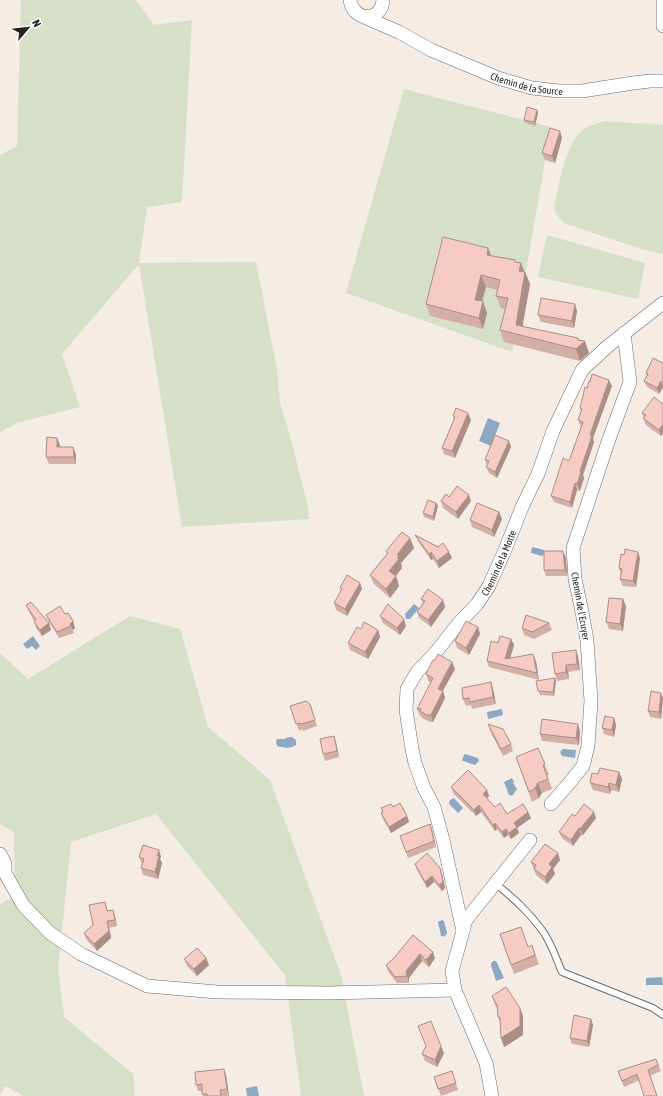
<svg xmlns="http://www.w3.org/2000/svg" width="663" height="1096" font-family="'Asap Condensed',sans-serif">
  <rect width="100%" height="100%" fill="#f4ece5"/>
  <g fill="#d6dfc8">
    <polygon points="21,0 136,0 154,25 192,20 182,202 147,207 139,263 256,262 277,370 280,403 291,440 308,507 309,519 182,527 139,264 62,354 80,407 20,422 0,432 0,155 17,146"/>
    <polygon points="404,89 551,127 512,352 346,293"/>
    <path d="M604 121 663 125V254L645 250 611 239 564 223 557 215 554 209C558 187 566 138 587 127 592 125 599 123 604 121Z"/>
    <polygon points="547,235 645,263 638,299 538,277"/>
    <polygon points="130,616 180,629 208,727 270,780 341,975 364,1096 301,1096 285,975 156,814 71,842 58,968 64,1017 133,1074 135,1096 24,1096 5,1086 0,1096 0,904 15,897 14,832 0,824 0,653 28,679"/>
  </g>
  <g fill="#8da8c2">
    <polygon points="488,418 500,423 491,446 479,441"/>
    <polygon points="532,547 544,550 544,552 546,553 543,555 542,556 531,553"/>
    <polygon points="414,604 419,608 410,619 406,619 405,614"/>
    <polygon points="33,636 40,646 36,650 32,646 27,649 23,644"/>
    <polygon points="502,709 503,715 488,719 487,712"/>
    <path d="M289 737H292L296 740V745C290 749 284 748 277 746L276 742 277 739H284Z"/>
    <polygon points="563,749 576,750 575,758 562,756 560,752"/>
    <polygon points="465,754 478,758 479,761 475,765 463,761 462,760 464,755"/>
    <polygon points="512,778 514,782 513,783 517,789 512,796 509,795 504,782"/>
    <polygon points="454,798 463,808 458,813 449,804 450,800"/>
    <path d="M442 920 444 921 447 933C446 936 444 937 441 936L438 922Z"/>
    <polygon points="493,961 496,961 504,978 496,981 491,965 491,964"/>
    <polygon points="662,977 663,985 646,985 646,978"/>
    <polygon points="257,1086 259,1096 247,1096 246,1088"/>
  </g>
  <g fill="none" stroke-linecap="round" stroke-linejoin="round">
    <defs>
      <path id="service" d="M495 883C513 898 528 911 542 930 551 942 556 958 562 972L653 1008 663 1015"/>
      <g id="minor">
        <path d="M350 0C353 22 382 22 383 0"/>
        <polyline points="663,0 663,26"/>
        <path id="s1" d="M362 16 399 32 431 50 498 78 532 88 559 91H582L633 83 650 81H663"/>
        <polyline points="551,804 571,781 583,766 588,746 591,701 587,640 581,607 575,579 573,548 609,439 630,382 624,333"/>
        <polyline points="0,854 5,864 5,873 23,905 50,933 81,954 147,986 217,992 328,993 455,990"/>
        <polyline points="463,931 466,920 530,840"/>
        <path id="s2" d="M492 1096 486 1063 455 990 452 971 463 931 443 840 434 807 424 788 415 763 412 749 406 710 407 689 417 672 436 652 458 624 477 604 489 586 505 550 522 507 538 474 553 431 582 370 608 346 663 303"/>
      </g>
    </defs>
    <use href="#service" stroke="#6f6863" stroke-width="8"/>
    <use href="#minor" stroke="#6f6863" stroke-width="14"/>
    <use href="#service" stroke="#fff" stroke-width="6"/>
    <use href="#minor" stroke="#fff" stroke-width="13"/>
  </g>
  <g fill="#d3afa8">
    <polygon points="537,110 538,113 535,126 525,123 524,120"/>
    <polygon points="562,138 555,163 545,160 542,153"/>
    <polygon points="491,256 521,263 524,271 525,272 530,284 522,327 578,338 579,340 589,353 580,361 504,342 500,330 505,309 501,308 496,296 498,290 486,287 482,301 487,313 483,329 430,316 426,304"/>
    <polygon points="577,311 574,328 541,322 538,315"/>
    <polygon points="663,363 663,387 659,394 647,387 644,381 647,376 646,373"/>
    <polygon points="590,382 612,386 593,438 594,442 583,475 584,478 580,491 577,490 572,508 554,502 551,496 569,461 581,427 578,420 581,412 580,408 587,388"/>
    <polygon points="663,404 663,433 661,436 646,425 643,418 644,418 642,413"/>
    <polygon points="453,416 471,420 455,458 444,454 442,448 454,419"/>
    <polygon points="60,445 60,447 76,454 76,464 49,464 46,457"/>
    <polygon points="511,447 497,478 489,473 486,467 487,465 485,460"/>
    <polygon points="449,497 471,501 458,519 443,508 441,501"/>
    <polygon points="436,503 438,506 434,521 424,517 423,513"/>
    <polygon points="499,512 502,519 494,537 472,527 470,520"/>
    <polygon points="415,535 449,552 452,558 439,568 433,559 431,560 418,541"/>
    <polygon points="414,548 401,563 402,566 401,567 402,568 396,576 399,586 390,598 374,584 370,575 387,554 386,551"/>
    <polygon points="563,551 566,558 567,576 546,576 544,570"/>
    <polygon points="640,558 636,587 623,586 620,579 621,574 619,568"/>
    <polygon points="360,583 362,589 347,616 336,610 334,603 341,590 340,588"/>
    <polygon points="421,599 443,600 445,607 431,627 419,618 417,612 423,603"/>
    <polygon points="26,605 49,623 51,630 42,636 36,628 34,622 34,621 29,612"/>
    <polygon points="626,606 623,631 609,629 606,622"/>
    <polygon points="65,614 73,621 75,628 73,630 74,633 59,638 49,622 46,615"/>
    <polygon points="380,616 406,626 400,635 383,623"/>
    <polygon points="549,623 552,630 534,639 524,635 522,628"/>
    <polygon points="478,627 480,634 469,655 457,648 455,641"/>
    <polygon points="378,630 380,637 368,659 350,650 348,643"/>
    <polygon points="511,639 514,645 510,658 536,661 539,680 489,667 487,661"/>
    <polygon points="576,650 578,657 580,670 568,672 569,679 557,681 555,674"/>
    <polygon points="455,669 443,691 445,698 433,722 430,722 422,718 421,716 420,716 417,709 431,682 428,681 426,674"/>
    <polygon points="556,681 554,696 540,695 538,691"/>
    <polygon points="491,682 493,689 496,704 472,709 471,705 466,706 463,699"/>
    <polygon points="661,693 663,699 661,719 650,717 648,711"/>
    <polygon points="310,704 317,726 303,731 302,729 299,731 290,706"/>
    <polygon points="614,718 616,725 614,737 604,734 602,728"/>
    <polygon points="488,724 511,744 513,751 503,756 490,731"/>
    <polygon points="580,731 579,745 542,741 540,734"/>
    <polygon points="336,742 339,757 325,761 323,754"/>
    <polygon points="538,748 549,775 547,775 552,789 542,793 539,798 532,802 516,757"/>
    <polygon points="619,772 622,779 619,792 611,790 610,794 593,790 590,783 598,774"/>
    <polygon points="451,787 487,790 489,796 487,798 495,807 507,814 528,812 531,818 517,828 519,833 511,839 508,835 504,838 497,829 495,831 481,812 476,816 453,793"/>
    <polygon points="393,807 407,816 409,822 391,833 383,819 381,813 383,812 381,808"/>
    <polygon points="594,812 596,818 583,835 581,835 573,846 562,838 559,832 575,816"/>
    <polygon points="432,830 436,847 408,858 400,836"/>
    <polygon points="159,850 161,857 160,859 162,863 158,879 143,875 141,868 142,864 139,857"/>
    <polygon points="560,860 553,869 555,874 547,884 536,875 531,862"/>
    <polygon points="415,864 442,874 445,888 442,891 434,882 427,888 417,870"/>
    <polygon points="105,902 108,911 113,910 115,917 117,926 109,928 111,938 97,951 86,939 84,933 93,925"/>
    <polygon points="500,934 528,947 532,945 539,964 514,974"/>
    <polygon points="413,935 435,958 429,967 422,961 409,978 409,983 397,983 388,971 386,965 393,959"/>
    <polygon points="206,958 209,965 197,976 187,966 184,959"/>
    <polygon points="492,996 520,1008 523,1016 523,1035 504,1047 501,1025 498,1017 498,1009 495,1005"/>
    <polygon points="591,1019 593,1025 589,1047 572,1044 570,1038"/>
    <polygon points="426,1047 444,1053 437,1067 425,1061 422,1054"/>
    <polygon points="656,1059 661,1071 624,1087 618,1071"/>
    <polygon points="452,1071 458,1090 441,1096 434,1077"/>
    <polygon points="226,1075 229,1096 203,1096 202,1091 198,1091 196,1085"/>
  </g>
  <g fill="#ac8e88">
    <polygon points="537,110 538,113 535,126 534,122"/>
    <polygon points="560,131 562,138 555,163 552,156"/>
    <polygon points="488,248 493,260 487,255"/>
    <polygon points="515,260 519,270 521,263 525,274 525,272 530,284 521,335 516,325"/>
    <polygon points="481,275 486,287 479,312 475,300"/>
    <polygon points="483,301 487,313 483,329 479,318"/>
    <polygon points="575,304 577,311 574,328 572,321"/>
    <polygon points="578,338 581,344 585,341 589,353 580,361 576,349"/>
    <polygon points="609,380 612,386 593,438 594,442 583,475 584,478 580,491 577,484 580,471 590,435"/>
    <polygon points="661,381 663,387 659,394 657,388"/>
    <polygon points="468,413 471,420 455,458 452,451"/>
    <polygon points="663,424 663,433 661,436 659,430"/>
    <polygon points="57,438 60,445 60,454 57,447"/>
    <polygon points="509,441 511,447 497,478 495,472"/>
    <polygon points="73,447 76,454 76,464 74,457"/>
    <polygon points="575,483 577,490 572,508 570,502"/>
    <polygon points="469,495 471,501 458,519 456,512"/>
    <polygon points="436,503 438,506 434,521 433,517"/>
    <polygon points="499,512 502,519 494,537 492,530"/>
    <polygon points="410,538 414,548 401,563 402,566 401,567 402,568 392,580 389,571 397,555"/>
    <polygon points="563,551 566,558 567,576 565,570"/>
    <polygon points="431,552 433,559 431,560 429,554"/>
    <polygon points="449,552 452,558 439,568 437,561"/>
    <polygon points="638,552 640,558 636,587 633,581"/>
    <polygon points="396,576 399,586 390,598 386,589"/>
    <polygon points="360,583 362,589 347,616 345,609"/>
    <polygon points="623,599 626,606 623,631 620,624"/>
    <polygon points="443,600 445,607 431,627 428,620"/>
    <polygon points="404,619 406,626 400,635 397,628"/>
    <polygon points="73,621 75,628 73,630 70,624"/>
    <polygon points="49,623 51,630 42,636 40,630"/>
    <polygon points="478,627 480,634 469,655 466,648"/>
    <polygon points="378,630 380,637 368,659 365,652"/>
    <polygon points="511,639 514,645 508,666 505,659"/>
    <polygon points="576,650 578,657 580,670 577,664"/>
    <polygon points="533,654 536,661 539,680 537,673"/>
    <polygon points="452,662 455,669 440,695 438,689"/>
    <polygon points="566,665 568,672 569,679 566,672"/>
    <polygon points="555,678 556,681 554,696 553,692"/>
    <polygon points="491,682 493,689 496,704 493,697"/>
    <polygon points="443,691 445,698 433,722 431,715"/>
    <polygon points="661,693 663,699 661,719 659,712"/>
    <polygon points="614,718 616,725 614,737 612,730"/>
    <polygon points="578,724 580,731 579,745 576,738"/>
    <polygon points="334,736 336,742 339,757 337,751"/>
    <polygon points="619,772 622,779 619,792 616,785"/>
    <polygon points="538,783 542,793 539,798 535,788"/>
    <polygon points="609,783 611,790 610,794 608,787"/>
    <polygon points="487,790 489,796 485,800 483,794"/>
    <polygon points="479,805 481,812 476,816 474,810"/>
    <polygon points="528,812 531,818 517,828 519,833 511,839 509,833 514,823"/>
    <polygon points="594,812 596,818 583,835 580,829"/>
    <polygon points="407,816 409,822 391,833 389,827"/>
    <polygon points="495,823 497,829 495,831 493,825"/>
    <polygon points="430,824 432,830 436,847 434,841"/>
    <polygon points="579,828 581,835 573,846 571,840"/>
    <polygon points="506,829 508,835 504,838 502,832"/>
    <polygon points="159,850 161,857 160,859 162,863 158,879 155,872"/>
    <polygon points="558,853 560,860 553,869 555,874 547,884 545,877 549,864"/>
    <polygon points="440,868 442,874 445,888 442,891 439,885"/>
    <polygon points="432,876 434,882 427,888 425,882"/>
    <polygon points="113,910 115,917 117,926 115,920"/>
    <polygon points="107,921 109,928 111,938 97,951 94,944"/>
    <polygon points="433,952 435,958 429,967 426,960"/>
    <polygon points="420,954 422,961 409,978 409,983 407,976 406,971"/>
    <polygon points="206,958 209,965 197,976 194,969"/>
    <polygon points="520,1008 523,1016 523,1035 504,1047 501,1038"/>
    <polygon points="591,1019 593,1025 589,1047 587,1041"/>
    <polygon points="441,1046 444,1053 437,1067 435,1060"/>
    <polygon points="224,1069 226,1075 229,1096 227,1089"/>
  </g>
  <g fill="#f5cbc3" stroke="#ac8e88">
    <polygon points="527,107 537,110 534,122 524,120"/>
    <polygon points="550,128 560,131 552,156 542,153"/>
    <polygon points="443,237 488,248 487,255 515,260 515,262 521,263 519,271 525,272 516,325 578,338 578,340 585,341 576,349 500,330 508,298 496,296 500,280 481,275 475,300 483,301 479,318 426,304"/>
    <polygon points="541,298 575,304 572,321 538,315"/>
    <polygon points="653,358 663,363 663,382 661,381 657,388 644,381 648,374 646,373"/>
    <polygon points="592,374 609,380 590,435 592,436 580,471 581,472 577,484 575,483 570,502 551,496 563,458 569,461 583,422 578,420 582,409 580,408 585,387 587,388 589,381 590,382"/>
    <polygon points="654,397 663,404 663,424 659,430 643,418 646,415 642,413"/>
    <polygon points="456,408 468,413 452,451 442,448 455,417 453,416"/>
    <polygon points="495,435 509,441 495,472 486,467 489,461 485,460"/>
    <polygon points="47,437 57,438 57,447 73,447 74,457 46,457"/>
    <polygon points="457,486 469,495 456,512 441,501 446,494 449,497"/>
    <polygon points="428,500 436,503 433,517 423,513"/>
    <polygon points="477,503 499,512 492,530 470,520"/>
    <polygon points="402,532 410,538 397,555 399,556 397,558 399,559 389,571 396,576 386,589 370,575 388,553 386,551"/>
    <polygon points="415,535 438,547 443,543 449,552 437,561 431,552 429,554"/>
    <polygon points="625,549 638,552 633,581 620,579 622,569 619,568 621,554 624,555"/>
    <polygon points="544,551 563,551 565,570 544,570"/>
    <polygon points="347,575 360,583 345,609 334,603 342,589 340,588"/>
    <polygon points="428,589 443,600 428,620 417,612 425,601 421,599"/>
    <polygon points="609,598 623,599 620,624 606,622"/>
    <polygon points="31,602 49,623 40,630 34,622 36,620 26,605"/>
    <polygon points="388,604 404,619 397,628 380,616"/>
    <polygon points="60,606 65,614 68,613 73,621 70,624 71,626 57,632 46,615"/>
    <polygon points="526,615 549,623 532,632 522,628"/>
    <polygon points="466,621 478,627 466,648 455,641"/>
    <polygon points="364,622 378,630 365,652 348,643 357,627 361,629"/>
    <polygon points="500,636 511,639 505,659 533,654 537,673 487,661 491,641 498,643"/>
    <polygon points="576,650 577,664 566,665 566,672 555,674 552,653"/>
    <polygon points="438,654 452,662 438,689 443,691 431,715 427,715 420,711 421,708 417,709 433,678 426,674 433,660 435,660"/>
    <polygon points="555,678 553,692 538,691 536,681"/>
    <polygon points="491,682 493,697 470,702 469,698 463,699 462,688"/>
    <polygon points="651,691 661,693 659,712 648,711"/>
    <polygon points="306,701 310,704 315,720 301,724 300,723 296,724 290,706"/>
    <polygon points="605,716 614,718 612,730 602,728"/>
    <polygon points="542,719 578,724 576,738 540,734"/>
    <polygon points="488,724 503,729 511,744 501,749"/>
    <polygon points="334,736 337,751 323,754 320,739"/>
    <polygon points="538,748 545,764 543,765 548,779 538,783 535,788 529,792 516,757"/>
    <polygon points="600,768 619,772 616,785 609,783 608,787 590,783 592,773 598,774"/>
    <polygon points="468,770 487,790 483,794 495,807 500,803 507,814 523,804 528,812 514,823 517,827 509,833 506,829 502,832 495,823 493,825 479,805 474,810 451,787"/>
    <polygon points="400,803 407,816 389,827 381,813 383,812 381,808 391,804 393,807"/>
    <polygon points="584,804 594,812 580,829 579,828 571,840 559,832 572,814 575,816"/>
    <polygon points="430,824 434,841 406,852 400,836"/>
    <polygon points="545,844 558,853 549,864 552,867 545,877 534,869 536,865 531,862"/>
    <polygon points="143,845 159,850 157,856 159,856 155,872 141,868 144,859 139,857"/>
    <polygon points="427,853 440,868 443,882 439,885 432,876 425,882 415,864"/>
    <polygon points="105,902 107,911 113,910 115,920 107,921 109,931 94,944 84,933 93,925 89,905"/>
    <polygon points="521,927 528,947 532,945 535,955 511,965 500,934"/>
    <polygon points="413,935 433,952 426,960 420,954 406,971 407,976 395,977 386,965 393,959"/>
    <polygon points="197,948 206,958 194,969 184,959"/>
    <polygon points="506,987 520,1008 520,1026 501,1038 500,1017 498,1017 497,1005 492,996"/>
    <polygon points="574,1015 591,1019 587,1041 570,1038"/>
    <polygon points="431,1021 441,1046 435,1060 422,1054 426,1046 418,1026"/>
    <polygon points="656,1059 658,1065 648,1070 657,1096 644,1096 637,1074 622,1081 618,1071"/>
    <polygon points="224,1069 227,1089 220,1090 221,1096 207,1096 207,1094 202,1094 202,1084 196,1085 195,1072"/>
    <polygon points="452,1071 456,1083 438,1089 434,1077"/>
  </g>
  <g text-anchor="middle" stroke-width="3" stroke-linejoin="round" paint-order="stroke">
    <g font-size="10" fill="#252220" stroke="#fff">
      <text dy="4" stroke="none"><textPath href="#s1" startOffset="179">Chemin de la Source</textPath></text>
      <text dy="4" stroke="none"><textPath href="#s2" startOffset="581">Chemin de la Motte</textPath></text>
      <text transform="translate(581 606) rotate(80)" y="4">Chemin de l'Ecuyer</text>
    </g>
  </g>
  <g transform="translate(28 28) rotate(62)" stroke="#ffffff" stroke-width="3" paint-order="stroke">
  <path d="M0-3L7 15L0 10L-7 15Z" fill="#252220"/>
  <text y="-6" font-size="11" font-weight="bold" text-anchor="middle" fill="#252220">N</text>
  </g>
</svg>
